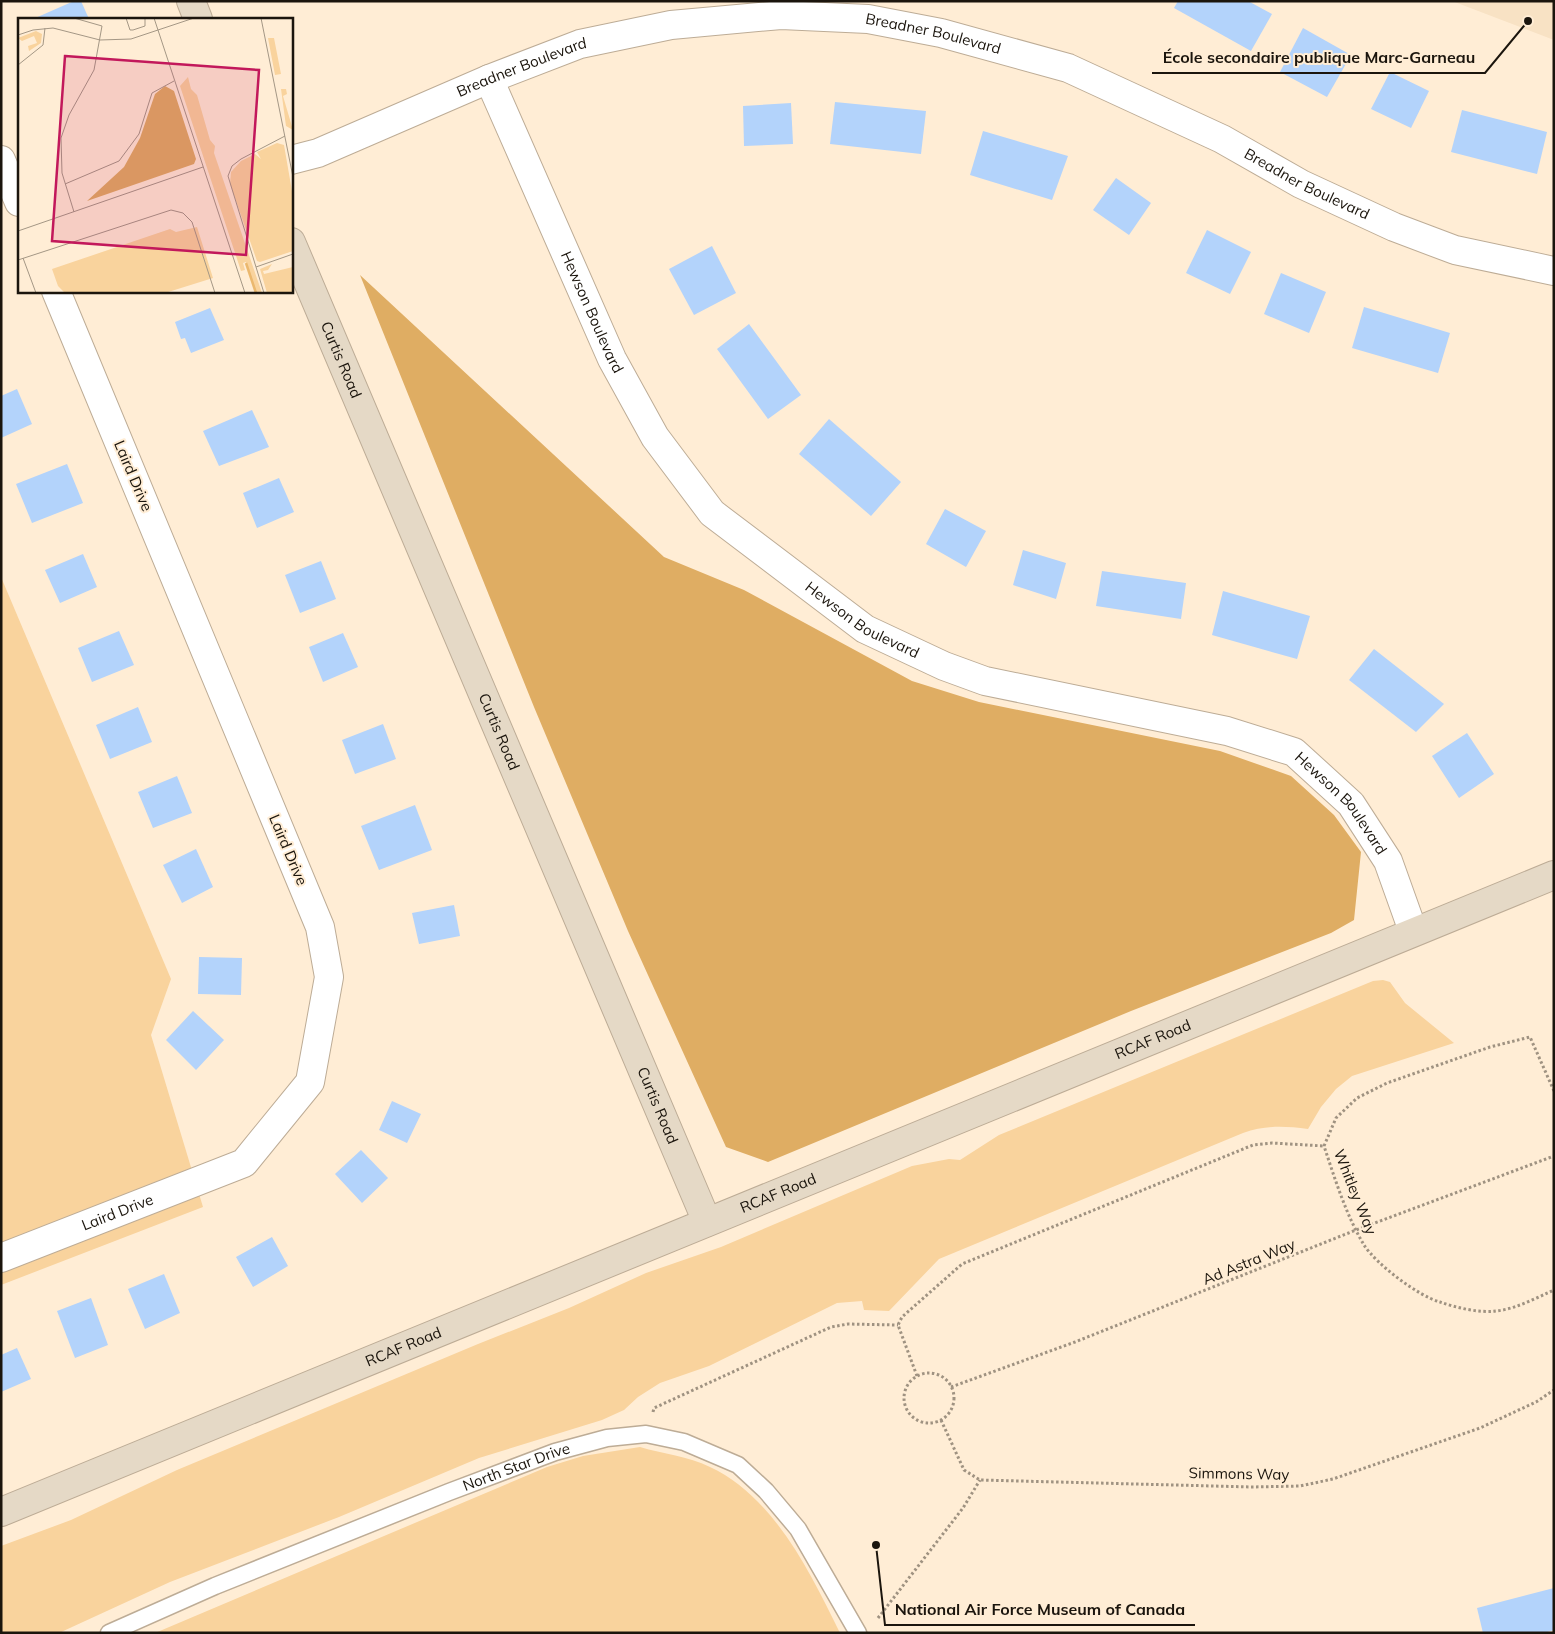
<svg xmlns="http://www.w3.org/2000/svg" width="1555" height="1634" font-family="Mulish,sans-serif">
  <rect width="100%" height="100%" fill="#ffedd5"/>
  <polygon fill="#f8e2c4" points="1452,1 1554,1 1554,40"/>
  <g fill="#f9d39d">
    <polygon points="1,577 171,979 151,1035 203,1207 1,1285"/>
    <path d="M1383 980 1390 982 1405 1003 1454 1043 1352 1076 1336 1089 1321 1107 1308 1129C1284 1126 1266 1125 1243 1133L939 1259 889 1311 864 1310 862 1301 837 1303 709 1366 660 1383 638 1397 624 1410 602 1420 479 1458 339 1517 170 1582 59 1633H1V1546L71 1520 177 1470 478 1344 569 1308 646 1273 721 1247 912 1166 949 1159 960 1160 999 1135 1373 981Z"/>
    <path d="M640 1447C663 1454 688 1456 710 1467 774 1497 810 1572 840 1633H155L547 1467 583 1456Z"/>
  </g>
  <polygon fill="#dfad63" points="360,275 664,557 744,590 912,681 979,702 1220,751 1291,776 1334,815 1361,852 1354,920 1331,933 1131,1011 768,1162 726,1147 628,931 534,707"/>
  <g fill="#b3d3fb">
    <polygon points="74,1 81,1 89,19 33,19"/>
    <polygon points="1178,1 1248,1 1272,14 1251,51 1174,8"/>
    <polygon points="1303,28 1351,55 1327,97 1280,72"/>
    <polygon points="1390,72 1429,91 1411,128 1371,109"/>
    <polygon points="835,102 926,111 921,154 830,144"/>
    <polygon points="791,103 793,144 744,146 743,106"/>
    <polygon points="1462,110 1547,132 1537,174 1451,152"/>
    <polygon points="983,131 1068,156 1052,200 970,175"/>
    <polygon points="1116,178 1151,203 1129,235 1093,210"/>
    <polygon points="1207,230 1251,252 1230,294 1186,273"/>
    <polygon points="712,246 736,293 694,315 669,269"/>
    <polygon points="1281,273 1326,292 1309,333 1264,314"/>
    <polygon points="1364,307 1450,333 1438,373 1352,348"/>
    <polygon points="210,308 224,340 191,353 185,338 181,339 175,322"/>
    <polygon points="749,324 801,395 768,419 717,349"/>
    <polygon points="17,389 32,424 1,438 1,396"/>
    <polygon points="252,410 269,447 219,466 203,431"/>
    <polygon points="829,419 901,482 871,516 799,454"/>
    <polygon points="67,464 83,503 32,523 16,484"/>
    <polygon points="279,478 294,512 257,528 243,493"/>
    <polygon points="945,509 986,531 966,567 926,544"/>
    <polygon points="1023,550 1066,563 1056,599 1013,585"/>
    <polygon points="83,554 97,587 60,603 45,570"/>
    <polygon points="321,561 336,599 300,613 285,575"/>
    <polygon points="1102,571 1186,583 1181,619 1096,606"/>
    <polygon points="1223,591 1310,616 1297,659 1212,635"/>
    <polygon points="119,631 134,665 92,682 78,648"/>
    <polygon points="343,633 358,667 323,682 309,647"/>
    <polygon points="1374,649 1444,704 1416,732 1349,680"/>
    <polygon points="138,707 152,742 110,759 96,725"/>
    <polygon points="383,724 396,759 355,774 342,740"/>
    <polygon points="1467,733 1494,774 1459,798 1432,756"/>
    <polygon points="177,776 192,813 153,828 138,792"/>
    <polygon points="415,805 432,850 379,870 361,826"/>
    <polygon points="196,849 213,887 182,903 163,865"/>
    <polygon points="454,905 460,936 419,944 412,913"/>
    <polygon points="199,957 242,958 241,995 198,994"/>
    <polygon points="193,1011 224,1040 196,1070 166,1040"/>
    <polygon points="392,1101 421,1114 407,1143 379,1130"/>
    <polygon points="361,1150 388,1178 362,1203 335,1174"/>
    <polygon points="272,1237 288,1266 253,1287 236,1257"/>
    <polygon points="164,1274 180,1313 145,1329 128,1289"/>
    <polygon points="91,1298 108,1345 75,1358 57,1311"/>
    <polygon points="17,1348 31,1379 1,1392 1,1355"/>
    <polygon points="1554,1588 1554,1630 1544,1633 1483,1633 1477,1608"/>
  </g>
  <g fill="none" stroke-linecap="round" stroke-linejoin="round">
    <defs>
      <g id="lane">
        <path id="s1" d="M109 1633 215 1586 449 1492 555 1452 607 1438 646 1434 684 1442 738 1465 766 1491 798 1529 858 1633"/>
      </g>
      <g id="street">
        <path id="s2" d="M489 79 612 359 655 437 712 513 865 629 944 666 985 681 1227 731 1294 752 1351 804 1388 861 1413 931"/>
        <polyline points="1,160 19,202"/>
        <path id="s3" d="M291 160 318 153 489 79 580 44 671 25 781 15 868 19 941 33 1068 68 1222 139 1301 184 1394 227 1455 250 1554 271"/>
        <path id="s4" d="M1 1258 244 1163 310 1082 329 977 320 927 56 291"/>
      </g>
      <g id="secondary">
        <polyline points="191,1 198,19"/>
        <path id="s5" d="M291 242 707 1222"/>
        <path id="s6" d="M1 1512 1554 875"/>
      </g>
    </defs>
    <use href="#lane" stroke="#bdac96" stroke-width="19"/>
    <use href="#street" stroke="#bdac96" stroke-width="30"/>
    <use href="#secondary" stroke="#bdac96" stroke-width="30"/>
    <g stroke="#9f9281" stroke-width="3" stroke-dasharray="2.5 2.5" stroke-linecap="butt">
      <path d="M1554 1091 1530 1037 1490 1047 1387 1083 1357 1098 1336 1118 1324 1146C1335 1179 1346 1215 1364 1245 1376 1264 1418 1296 1440 1302 1457 1308 1479 1313 1496 1311 1516 1309 1536 1298 1554 1290"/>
      <circle cx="929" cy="1398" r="25"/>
      <polyline points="917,1376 898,1325 902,1317 962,1264 1253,1145 1272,1143 1324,1146"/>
      <polyline points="951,1387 1075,1342 1356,1230 1554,1156"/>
      <polyline points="653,1412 654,1408 831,1327 848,1324 898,1325"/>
      <polyline points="941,1420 964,1470 980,1480 1252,1487 1300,1486 1333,1479 1480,1428 1536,1402 1554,1390"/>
      <polyline points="878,1618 963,1508 980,1480"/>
    </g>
    <use href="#lane" stroke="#fff" stroke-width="16"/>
    <use href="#street" stroke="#fff" stroke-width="28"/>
    <use href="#secondary" stroke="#e5d9c6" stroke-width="28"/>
  </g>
  <g text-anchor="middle" stroke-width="4" stroke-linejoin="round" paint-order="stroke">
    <g font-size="15" fill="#1b150d" stroke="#ffedd5">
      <text dy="5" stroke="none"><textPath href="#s3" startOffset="669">Breadner Boulevard</textPath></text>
      <text dy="5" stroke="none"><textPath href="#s3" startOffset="249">Breadner Boulevard</textPath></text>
      <text dy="5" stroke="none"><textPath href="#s3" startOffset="1074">Breadner Boulevard</textPath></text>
      <text dy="5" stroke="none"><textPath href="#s2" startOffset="255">Hewson Boulevard</textPath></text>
      <text dy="5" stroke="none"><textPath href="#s5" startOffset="128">Curtis Road</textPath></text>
      <text transform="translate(133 476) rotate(67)" y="5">Laird Drive</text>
      <text dy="5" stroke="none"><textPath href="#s2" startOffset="675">Hewson Boulevard</textPath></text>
      <text dy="5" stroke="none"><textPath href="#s5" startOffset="532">Curtis Road</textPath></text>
      <text dy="5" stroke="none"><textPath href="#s2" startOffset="1200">Hewson Boulevard</textPath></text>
      <text transform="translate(288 850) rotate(67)" y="5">Laird Drive</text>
      <text dy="5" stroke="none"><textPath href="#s6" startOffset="1245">RCAF Road</textPath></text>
      <text dy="5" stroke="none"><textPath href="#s5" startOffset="938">Curtis Road</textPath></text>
      <text transform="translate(1355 1192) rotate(68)" y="5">Whitley Way</text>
      <text dy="5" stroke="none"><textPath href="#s6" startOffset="840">RCAF Road</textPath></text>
      <text dy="5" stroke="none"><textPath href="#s4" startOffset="125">Laird Drive</textPath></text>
      <text transform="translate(1249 1262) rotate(-22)" y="5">Ad Astra Way</text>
      <text dy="5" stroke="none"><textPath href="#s6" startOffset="435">RCAF Road</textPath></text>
      <text dy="5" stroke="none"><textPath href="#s1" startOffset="440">North Star Drive</textPath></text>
      <text transform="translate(1239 1474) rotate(1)" y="5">Simmons Way</text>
    </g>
  </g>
  <g transform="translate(18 18)">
    <rect width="275" height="275" fill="#ffedd5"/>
    <path d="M18 13 24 16 23 25 11 33 10 28 19 25 16 18 4 23 0 20ZM250 20H256L263 56 257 57ZM170 59 173 71 179 77 192 122 197 128 196 135 244 275H238L228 244 225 245 227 252 223 253 162 68ZM263 71H268L269 76 265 78 275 112 268 108ZM259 125 266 127 275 179V233L242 244 239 243 212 166 213 154 223 143 237 136 243 141 239 134ZM179 209 195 260 147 275H47L40 268 34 251 152 211 158 214ZM254 246 250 252 245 253 246 256 275 249V275H249L242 251Z" fill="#f9d39d"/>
    <path d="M147 68 156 73 178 141 176 146 69 183 106 149 122 120 137 76Z" fill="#dfad63"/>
    <path fill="none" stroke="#ebb86e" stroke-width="2.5" d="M228 245 238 275"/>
    <path fill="none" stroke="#a49785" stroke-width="1" d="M56 0 84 8 76 52 51 97 43 120 44 155 56 194M108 0 112 12H115L127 8V0M136 0 227 275M243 0 275 159M0 17 15 12 35 10 82 22 113 21 176 0M0 47 25 27 27 10M47 166 101 143 121 116 134 75 156 63M0 213 185 149M5 240 18 275M0 242 153 192 165 195 174 204 197 275M238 249 275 236M246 275 210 158 214 148 223 141 267 118"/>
    <path fill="#c2185b" fill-opacity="0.15" stroke="#c2185b" stroke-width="2.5" d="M47 38 241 52 228 237 34 223Z"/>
    <rect width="275" height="275" fill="none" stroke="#1b150d" stroke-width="2.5"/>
  </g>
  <path fill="none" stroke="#1b150d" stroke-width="2" d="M1528 21L1485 73H1152M876 1545L885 1625H1195"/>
  <g fill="#1b150d" stroke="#ffedd5" stroke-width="2">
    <circle cx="1528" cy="21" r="5"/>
    <circle cx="876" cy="1545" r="5"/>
  </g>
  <g font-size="16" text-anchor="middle" font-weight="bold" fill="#1b150d" stroke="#ffedd5" stroke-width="4" stroke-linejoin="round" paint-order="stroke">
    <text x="1319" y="63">École secondaire publique Marc-Garneau</text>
    <text x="1040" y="1615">National Air Force Museum of Canada</text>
  </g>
  <rect width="1555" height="1634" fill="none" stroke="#1b150d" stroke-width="5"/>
</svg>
